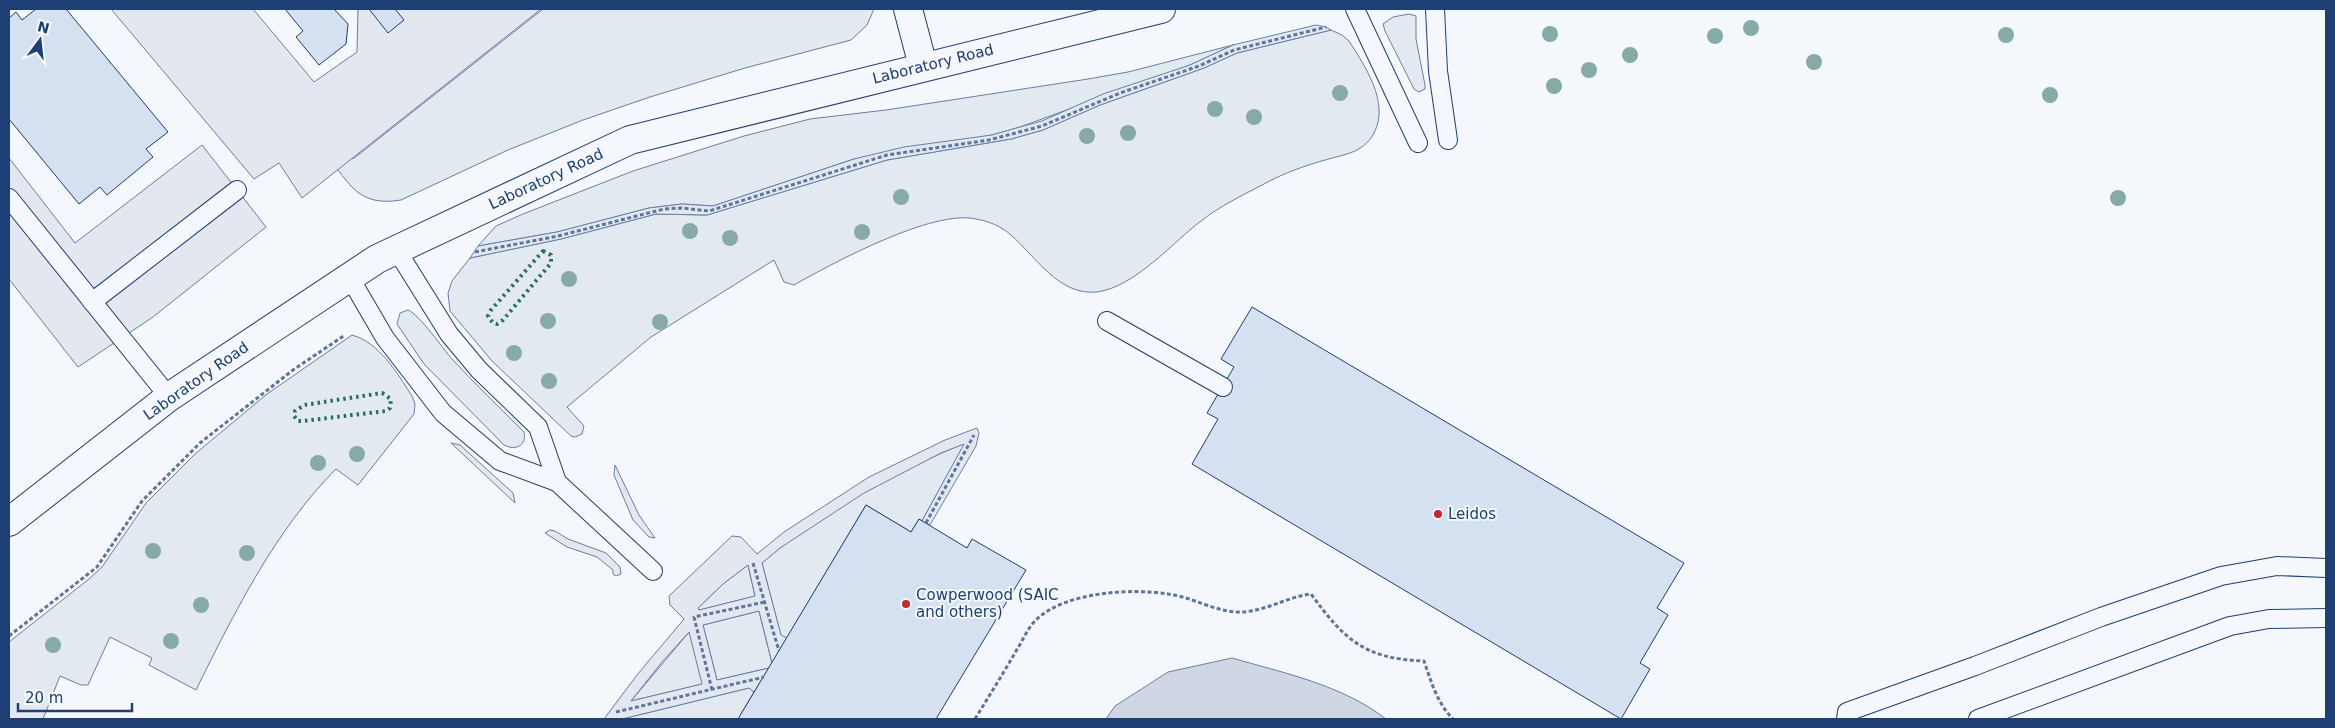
<svg xmlns="http://www.w3.org/2000/svg" width="2335" height="728" font-family="'DejaVu Sans',sans-serif">
  <rect width="100%" height="100%" fill="#f4f7fb"/>
  <g fill="#e3e9f0" stroke="#687fa3">
    <path d="M543 9H874L867 25 851 40 745 68 650 97 583 120 508 150 401 200C359 207 350 185 327 155L334 136 353 159Z"/>
    <polygon points="1409,14 1416,16 1416,39 1425,85 1425,89 1419,92 1414,89 1385,31 1383,24 1393,17"/>
    <path d="M1331 30 1342 35 1349 41C1365 66 1390 103 1374 133 1370 141 1363 147 1355 151 1346 155 1335 157 1325 160 1304 166 1284 173 1264 184 1243 195 1220 206 1201 221 1173 242 1135 287 1097 292 1059 296 1036 257 1011 235 1001 226 988 221 976 219 933 209 833 263 794 285L784 282 774 260 651 337 567 407 584 426 582 434 575 437 571 436 492 361 450 311 448 293 452 281 470 258 561 239 656 214 707 215 887 160 1011 139 1043 130 1100 105 1204 68 1237 53Z"/>
    <polygon points="1233,45 1190,65 1020,127 992,135 854,159 713,206 682,204 649,208 557,232 478,246 496,226 523,214 633,171 744,136 810,119 886,110 1088,79 1128,72"/>
    <path d="M408 310C420 315 442 348 453 360 476 385 500 408 524 432 527 446 515 451 504 445L424 364 397 324 400 313Z"/>
    <path d="M352 335C380 343 397 373 412 396L415 404 414 414 358 485 336 469C276 529 234 613 196 690L149 665 152 658 110 637 88 685H81L60 676 43 719H9V642L89 579 102 567 146 503 195 454 267 394Z"/>
    <path d="M965 443 922 521 919 519 911 532 866 505 787 638 781 636 762 563C821 512 893 473 965 443Z"/>
    <polygon points="748,565 755,596 700,610 698,608 723,584"/>
    <polygon points="759,611 772,663 769,668 717,680 703,625"/>
    <polygon points="690,631 703,684 631,701"/>
    <polygon points="749,688 754,692 738,719 622,719"/>
  </g>
  <g fill="#e3e8f0" stroke="#687fa3" fill-rule="evenodd">
    <polygon points="111,9 253,9 314,82 357,52 358,9 541,9 302,198 279,163 254,179"/>
    <polygon points="1316,25 1326,27 1331,30 1237,53 1204,68 1100,105 1043,130 1011,139 887,160 707,215 656,214 561,239 470,258 478,246 557,232 649,208 682,204 713,206 854,159 904,147 992,135 1020,127 1042,121 1103,94 1190,65 1233,45"/>
    <polygon points="202,145 266,227 153,317 78,367 9,279 9,158 75,243"/>
    <path d="M977 428 979 433 976 446 930 525 922 521 964 444 941 453 864 493 780 548 762 563 781 635 787 638 772 663 759 611 703 625 717 680 769 668 754 692 749 688 622 719H604L637 675 684 619 670 605 669 596 732 536 741 537 757 554 784 532 869 477 945 440ZM748 565 755 596 699 610 698 608 723 584ZM689 632 702 684 631 701 662 662Z"/>
    <polygon points="451,443 460,445 513,493 515,503"/>
    <polygon points="615,465 639,515 655,538 649,537 633,520 614,475"/>
    <polygon points="550,530 555,531 568,539 606,553 620,567 621,574 616,576 613,574 613,570 597,557 567,547 545,533"/>
  </g>
  <path fill="#cfd7e4" stroke="#687fa3" d="M1232 658C1284 673 1342 685 1386 719H1106L1115 706 1168 672Z"/>
  <g fill="#d5e0f0" stroke="#1d3f73">
    <polygon points="36,9 66,9 168,132 146,149 153,157 107,195 100,187 79,204 9,119 9,18 16,12 22,20"/>
    <polygon points="285,9 334,9 348,24 346,44 319,65 296,37 303,31"/>
    <polygon points="369,9 395,9 404,20 388,33"/>
    <polygon points="1252,307 1684,563 1657,608 1668,615 1640,663 1650,669 1621,719 1192,464 1218,419 1207,413 1234,367 1221,359"/>
    <polygon points="866,505 911,532 919,519 967,548 972,539 1026,570 936,719 738,719"/>
  </g>
  <g fill="none" stroke-linecap="round" stroke-linejoin="round">
    <defs>
      <g id="lane">
        <polyline points="1355,9 1418,143"/>
        <polyline points="1435,9 1438,71 1448,140"/>
        <polyline points="9,198 169,397"/>
        <polyline points="396,249 449,334 479,370 538,427 557,482"/>
        <polyline points="350,278 385,338 443,413 500,461 557,482 653,571"/>
        <polyline points="92,302 237,190"/>
        <polyline points="1107,321 1223,387"/>
        <polyline points="1846,719 1847,712 1975,666 2101,617 2221,576 2277,566 2326,568"/>
        <polyline points="1978,719 2230,626 2269,619 2326,618"/>
      </g>
      <polyline id="street" points="908,9 923,66"/>
      <polyline id="secondary" points="9,522 169,397 377,259 630,140 1161,9"/>
    </defs>
    <use href="#lane" stroke="#1d3f73" stroke-width="20"/>
    <use href="#street" stroke="#1d3f73" stroke-width="30"/>
    <use href="#secondary" stroke="#1d3f73" stroke-width="30"/>
    <g stroke="#5e769c" stroke-width="3" stroke-dasharray="4 2.5" stroke-linecap="butt">
      <polyline points="475,252 558,236 664,209 682,208 709,211 887,155 989,140 1042,126 1120,93 1199,66 1234,50 1326,27"/>
      <polyline points="926,523 974,435"/>
      <polyline points="753,563 779,651"/>
      <polyline points="9,636 97,567 142,501 200,443 293,370 345,335"/>
      <polyline points="712,690 694,617 765,602"/>
      <polyline points="616,712 764,677"/>
      <path d="M975 719C989 696 1003 674 1016 651 1023 640 1028 627 1037 619 1066 592 1131 588 1168 594 1193 597 1217 613 1242 612 1266 611 1287 597 1311 594 1344 639 1364 659 1424 661 1431 681 1437 703 1453 719"/>
    </g>
    <use href="#lane" stroke="#f4f7fb" stroke-width="18"/>
    <use href="#street" stroke="#f4f7fb" stroke-width="28"/>
    <use href="#secondary" stroke="#f4f7fb" stroke-width="28"/>
    <g stroke="#2c6c60" stroke-width="4" stroke-dasharray="2.5 4" stroke-linecap="butt">
      <polygon points="543,251 551,255 551,263 503,320 497,324 493,323 488,316 491,310"/>
      <polygon points="382,393 391,399 390,408 386,411 303,421 298,421 294,416 295,411 304,405"/>
    </g>
  </g>
  <g fill="#86aba6">
    <circle cx="1751" cy="28" r="8"/>
    <circle cx="1550" cy="34" r="8"/>
    <circle cx="2006" cy="35" r="8"/>
    <circle cx="1715" cy="36" r="8"/>
    <circle cx="1630" cy="55" r="8"/>
    <circle cx="1814" cy="62" r="8"/>
    <circle cx="1589" cy="70" r="8"/>
    <circle cx="1554" cy="86" r="8"/>
    <circle cx="1340" cy="93" r="8"/>
    <circle cx="2050" cy="95" r="8"/>
    <circle cx="1215" cy="109" r="8"/>
    <circle cx="1254" cy="117" r="8"/>
    <circle cx="1128" cy="133" r="8"/>
    <circle cx="1087" cy="136" r="8"/>
    <circle cx="901" cy="197" r="8"/>
    <circle cx="2118" cy="198" r="8"/>
    <circle cx="690" cy="231" r="8"/>
    <circle cx="862" cy="232" r="8"/>
    <circle cx="730" cy="238" r="8"/>
    <circle cx="569" cy="279" r="8"/>
    <circle cx="548" cy="321" r="8"/>
    <circle cx="660" cy="322" r="8"/>
    <circle cx="514" cy="353" r="8"/>
    <circle cx="549" cy="381" r="8"/>
    <circle cx="357" cy="454" r="8"/>
    <circle cx="318" cy="463" r="8"/>
    <circle cx="153" cy="551" r="8"/>
    <circle cx="247" cy="553" r="8"/>
    <circle cx="201" cy="605" r="8"/>
    <circle cx="171" cy="641" r="8"/>
    <circle cx="53" cy="645" r="8"/>
  </g>
  <g fill="#c62828" stroke="#f4f7fb" stroke-width="2">
    <circle cx="1438" cy="514" r="5"/>
    <circle cx="906" cy="604" r="5"/>
  </g>
  <g text-anchor="middle" stroke-width="4" stroke-linejoin="round" paint-order="stroke">
    <g font-size="15" fill="#1d3f73" stroke="#f4f7fb">
      <text transform="translate(933 64) rotate(-14)" y="5">Laboratory Road</text>
      <text transform="translate(546 179) rotate(-25)" y="5">Laboratory Road</text>
      <text transform="translate(196 381) rotate(-35)" y="5">Laboratory Road</text>
    </g>
    <g font-size="15" fill="#1d3f73" stroke="#f4f7fb" text-anchor="start">
      <text x="1448" y="519">Leidos</text>
      <text x="916" y="600">Cowperwood (SAIC<tspan x="916" dy="17">and others)</tspan></text>
    </g>
  </g>
  <rect width="2335" height="728" fill="none" stroke="#1d3f73" stroke-width="20"/>
  <g transform="translate(40 40) rotate(15)" stroke="#f4f7fb" stroke-width="4" paint-order="stroke">
  <path d="M0-4L9 19L0 12L-9 19Z" fill="#1d3f73"/>
  <text y="-8" font-size="14" font-weight="bold" text-anchor="middle" fill="#1d3f73">N</text>
  </g>
  <path d="M18 703v8h114v-8" fill="none" stroke="#1d3f73" stroke-width="2.5"/>
  <text x="25" y="703" font-size="15" fill="#1d3f73" stroke="#f4f7fb" stroke-width="4" paint-order="stroke">20 m</text>
</svg>
